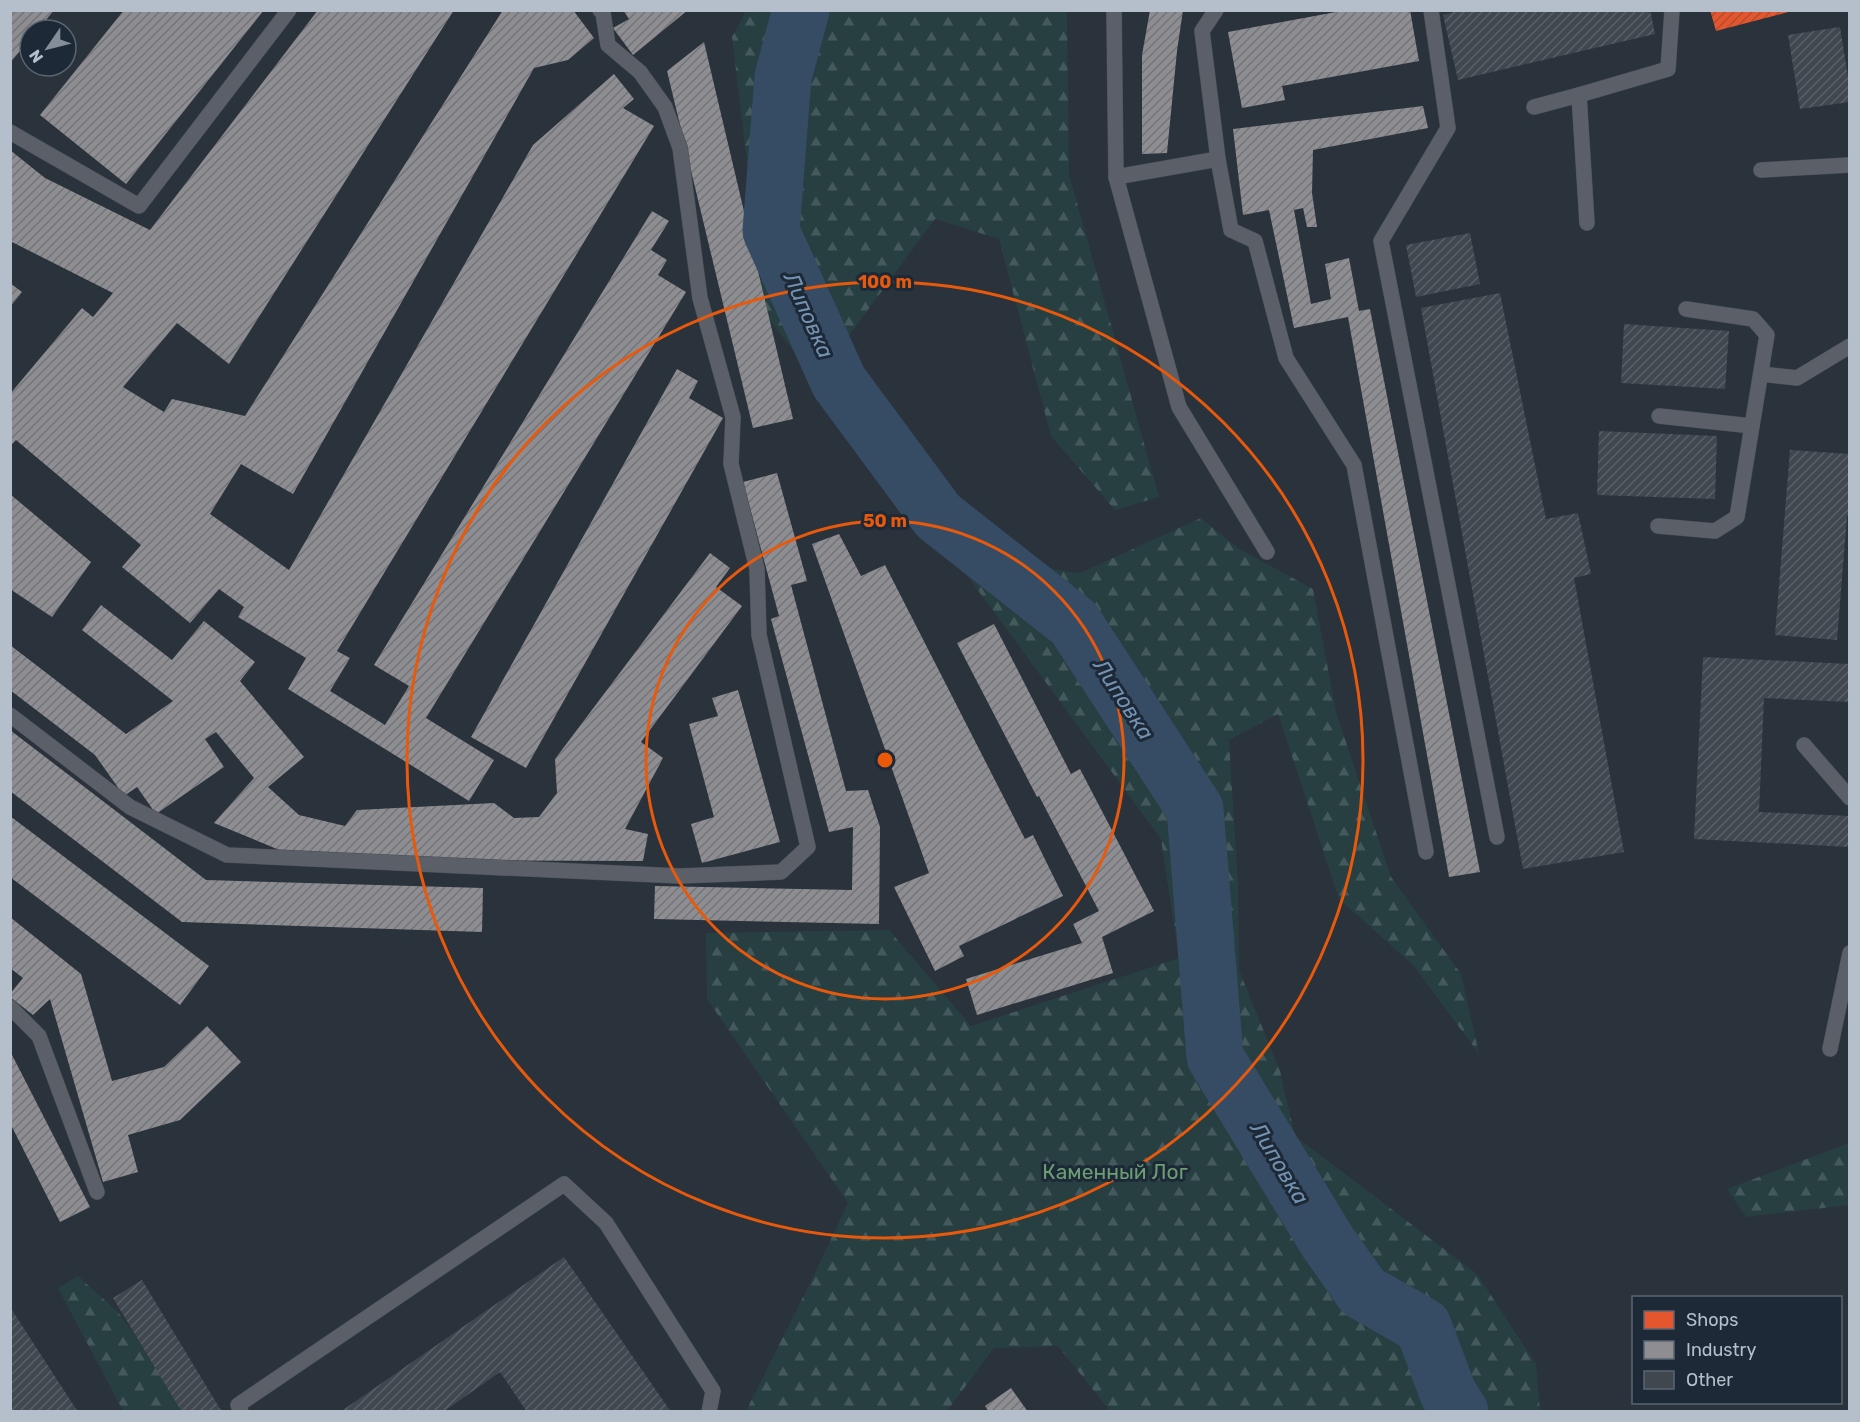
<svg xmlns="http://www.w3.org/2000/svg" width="1860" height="1422" font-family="Rubik,sans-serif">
  <defs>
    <pattern id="forest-firs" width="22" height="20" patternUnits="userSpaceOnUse" patternTransform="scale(1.5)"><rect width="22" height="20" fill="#273f41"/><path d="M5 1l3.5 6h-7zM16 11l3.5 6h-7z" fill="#44595b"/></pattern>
    <pattern id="shops-hatch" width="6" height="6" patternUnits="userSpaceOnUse" patternTransform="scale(1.5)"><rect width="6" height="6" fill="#e4572e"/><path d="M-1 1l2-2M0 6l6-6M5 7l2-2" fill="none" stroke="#b04e32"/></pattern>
    <pattern id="industry-hatch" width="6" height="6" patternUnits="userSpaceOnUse" patternTransform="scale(1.5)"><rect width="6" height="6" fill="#8d8d92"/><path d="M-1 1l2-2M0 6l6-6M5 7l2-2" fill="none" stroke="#737478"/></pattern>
    <pattern id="building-hatch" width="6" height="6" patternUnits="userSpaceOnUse" patternTransform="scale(1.5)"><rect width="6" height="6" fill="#40474e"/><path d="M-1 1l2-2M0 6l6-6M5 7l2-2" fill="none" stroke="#596066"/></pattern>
  </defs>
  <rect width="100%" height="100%" fill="#2a323b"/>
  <g fill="url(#forest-firs)">
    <polygon points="746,11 1067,11 1069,174 1159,497 1115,510 1051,436 999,239 935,219 816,380 765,314 732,37"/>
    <polygon points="1201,518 1236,547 1313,589 1336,712 1391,877 1461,974 1479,1054 1414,966 1339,899 1278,714 1229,740 1238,882 1239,970 1280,1071 1295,1136 1477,1274 1536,1364 1540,1411 1110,1411 1058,1346 994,1348 947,1411 746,1411 814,1275 848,1203 707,999 706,933 889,930 971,1026 1179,958 1161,839 952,555 1080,573"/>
    <polygon points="1846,1144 1849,1144 1849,1205 1746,1217 1727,1189"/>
    <polygon points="78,1276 118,1312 191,1411 123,1411 58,1288"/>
  </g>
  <polygon fill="url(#shops-hatch)" points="1710,10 1792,10 1792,11 1716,31"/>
  <g fill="url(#industry-hatch)">
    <polygon points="10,10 54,10 38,30 30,30 30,39 10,63"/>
    <polygon points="124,10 264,10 126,184 40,115"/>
    <polygon points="318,10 454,10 229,364 177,323 123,387 164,412 172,399 245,416 503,10 573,10 594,38 568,60 534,68 293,494 241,464 210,514 289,570 533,145 614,74 634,99 623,108 654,126 337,651 350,658 330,691 385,725 409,686 374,665 652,211 669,221 651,250 667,260 658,275 686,292 426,718 494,760 469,801 288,689 306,658 238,617 244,607 219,589 190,623 122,567 141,545 16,440 10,446 10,394 82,308 93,317 113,293 10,241 10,150 45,178 150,230"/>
    <polygon points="623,10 688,10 633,55 613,28 629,19"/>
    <polygon points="1150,10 1183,10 1177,51 1167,153 1142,154 1142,55"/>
    <polygon points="1347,10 1410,10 1419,61 1282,86 1285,100 1242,108 1228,32"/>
    <polygon points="704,42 793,419 753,428 667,71"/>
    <polygon points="1423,106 1428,128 1313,150 1312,193 1317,227 1307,227 1303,208 1294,210 1311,304 1331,299 1325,264 1349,258 1359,311 1370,309 1480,872 1449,877 1348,317 1294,328 1269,210 1243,215 1233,129"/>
    <polygon points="10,283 22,292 10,307"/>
    <polygon points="677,369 698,381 689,398 723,418 526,768 471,737"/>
    <polygon points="777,473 807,581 791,585 846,791 868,790 880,827 879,924 654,919 655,886 852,890 853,827 829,832 771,619 779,616 743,482"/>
    <polygon points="10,494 91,562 52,617 10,589"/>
    <polygon points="839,534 861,576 885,565 1025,839 1033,835 1063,896 959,946 964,956 935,971 894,887 929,873 812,544"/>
    <polygon points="710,553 730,568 716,587 742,606 641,742 663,758 625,829 648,834 643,861 384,860 289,854 214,823 254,778 216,732 205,739 224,767 156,814 137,787 124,796 95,755 10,690 10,645 126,734 173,701 82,630 101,605 172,660 204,621 255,662 240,681 304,757 268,787 299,815 345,826 357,810 494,803 514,818 539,817 557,793 555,759"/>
    <polygon points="994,624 1071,774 1080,769 1154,911 1102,937 1113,973 977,1015 966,979 1082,943 1073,924 1099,911 1039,796 1037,797 957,643"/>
    <polygon points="738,690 780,842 702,863 691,824 714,817 689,724 718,716 712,698"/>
    <polygon points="10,730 206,880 483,888 482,932 182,922 10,791"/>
    <polygon points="10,816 209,966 180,1005 10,877"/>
    <polygon points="10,917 81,974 112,1081 164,1067 207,1026 241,1062 180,1120 128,1135 138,1172 103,1182 50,999 33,1015 10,997 10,994 23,978 10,968"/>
    <polygon points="10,1051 90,1207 60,1222 10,1123"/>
    <polygon points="1011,1388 1028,1412 989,1412 985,1406"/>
  </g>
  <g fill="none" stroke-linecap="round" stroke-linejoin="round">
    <polyline stroke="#364c65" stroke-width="57" points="801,10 783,77 771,231 839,382 938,516 1074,623 1195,809 1215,1057 1327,1241 1363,1292 1423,1326 1448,1393 1460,1412"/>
  </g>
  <g fill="url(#building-hatch)">
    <polygon points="1461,10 1650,10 1655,34 1458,80 1443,15"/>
    <polygon points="1840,27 1850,90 1850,102 1800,109 1788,35"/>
    <polygon points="1470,233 1480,284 1416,297 1406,245"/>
    <polygon points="1500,293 1546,519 1578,513 1591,574 1574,578 1624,852 1523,869 1421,308"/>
    <polygon points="1624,324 1729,331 1725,389 1621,383"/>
    <polygon points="1599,431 1717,436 1715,499 1597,495"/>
    <polygon points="1790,450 1850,454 1850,516 1847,516 1837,640 1775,635"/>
    <polygon points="1703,657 1850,664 1850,702 1764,698 1759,812 1850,816 1850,847 1694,839"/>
    <polygon points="564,1257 671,1412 527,1412 500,1372 443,1412 340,1412"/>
    <polygon points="142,1280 222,1412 182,1412 113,1298"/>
    <polygon points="10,1307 78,1412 10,1412"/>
  </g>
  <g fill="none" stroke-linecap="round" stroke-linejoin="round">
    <defs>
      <g id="lane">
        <polyline points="1114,10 1116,177 1179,407 1267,552"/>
        <polyline points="1216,10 1202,31 1218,159 1231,230 1255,241 1286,358 1354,465 1426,852"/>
        <polyline points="1431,10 1448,128 1381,241 1497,837"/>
        <polyline points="1534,107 1579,95"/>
        <polyline points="10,132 139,206 289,10"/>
        <polyline points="1761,170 1850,165"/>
        <polyline points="1116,177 1218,159"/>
        <polyline points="1587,223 1579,95 1668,69 1672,10"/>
        <polyline points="1761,374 1797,378 1850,346"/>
        <polyline points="1659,416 1752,426"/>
        <polyline points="1658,526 1715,531 1737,517 1767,335 1753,319 1686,309"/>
        <polyline points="10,715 130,807 227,855 680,876 781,872 808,847 759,635 757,569 731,464 733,417 700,298 680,148 665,107 640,72 608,45 603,13 600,10"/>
        <polyline points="1804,745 1850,798"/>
        <polyline points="10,1007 39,1036 97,1192"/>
        <polyline points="1830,1049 1850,953"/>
        <polyline points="241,1412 238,1405 564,1184 606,1223 713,1391 709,1412"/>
      </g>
    </defs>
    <use href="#lane" stroke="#494e55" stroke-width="16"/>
    <use href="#lane" stroke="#5b6068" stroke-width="15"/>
  </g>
  <g fill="none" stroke="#e8590c" stroke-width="3">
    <circle cx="885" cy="760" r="239"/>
    <circle cx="885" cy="760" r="478"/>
  </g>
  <g text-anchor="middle" stroke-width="6" stroke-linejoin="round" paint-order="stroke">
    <g font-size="21" fill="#6b9e73" stroke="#1d2936">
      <text x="1115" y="1179">Каменный Лог</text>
    </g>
    <g font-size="22" font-style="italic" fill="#7391b0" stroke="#1d2936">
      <text transform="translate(809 315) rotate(66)" y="8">Липовка</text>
      <text transform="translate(1124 699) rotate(57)" y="8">Липовка</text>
      <text transform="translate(1280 1163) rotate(59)" y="8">Липовка</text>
    </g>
  </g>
  <circle cx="885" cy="760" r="9" fill="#e8590c" stroke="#1d2936" stroke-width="3"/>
  <g font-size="18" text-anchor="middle" font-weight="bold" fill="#e8590c" stroke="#1d2936" stroke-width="6" stroke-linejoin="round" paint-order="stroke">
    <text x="885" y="288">100 m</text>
    <text x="885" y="527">50 m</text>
  </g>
  <rect width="1860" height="1422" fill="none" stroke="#b5bfcb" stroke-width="24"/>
  <rect x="1632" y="1296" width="210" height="108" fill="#1d2936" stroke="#5a6572" stroke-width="1.5"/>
  <rect x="1644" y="1311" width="30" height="18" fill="#e4572e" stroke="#5a6572" stroke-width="1.5"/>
  <text x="1686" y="1326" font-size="18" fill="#b5bfcb">Shops</text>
  <rect x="1644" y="1341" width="30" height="18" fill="#8d8d92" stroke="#5a6572" stroke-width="1.5"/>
  <text x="1686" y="1356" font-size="18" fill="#b5bfcb">Industry</text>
  <rect x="1644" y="1371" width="30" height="18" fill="#40474e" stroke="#5a6572" stroke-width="1.5"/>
  <text x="1686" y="1386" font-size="18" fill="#b5bfcb">Other</text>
  <g transform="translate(48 48) rotate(235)"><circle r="28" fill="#1d2936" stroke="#5a6572" stroke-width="1.5"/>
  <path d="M0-4.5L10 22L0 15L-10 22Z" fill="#848e99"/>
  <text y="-9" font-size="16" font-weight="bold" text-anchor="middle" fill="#b5bfcb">N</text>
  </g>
</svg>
